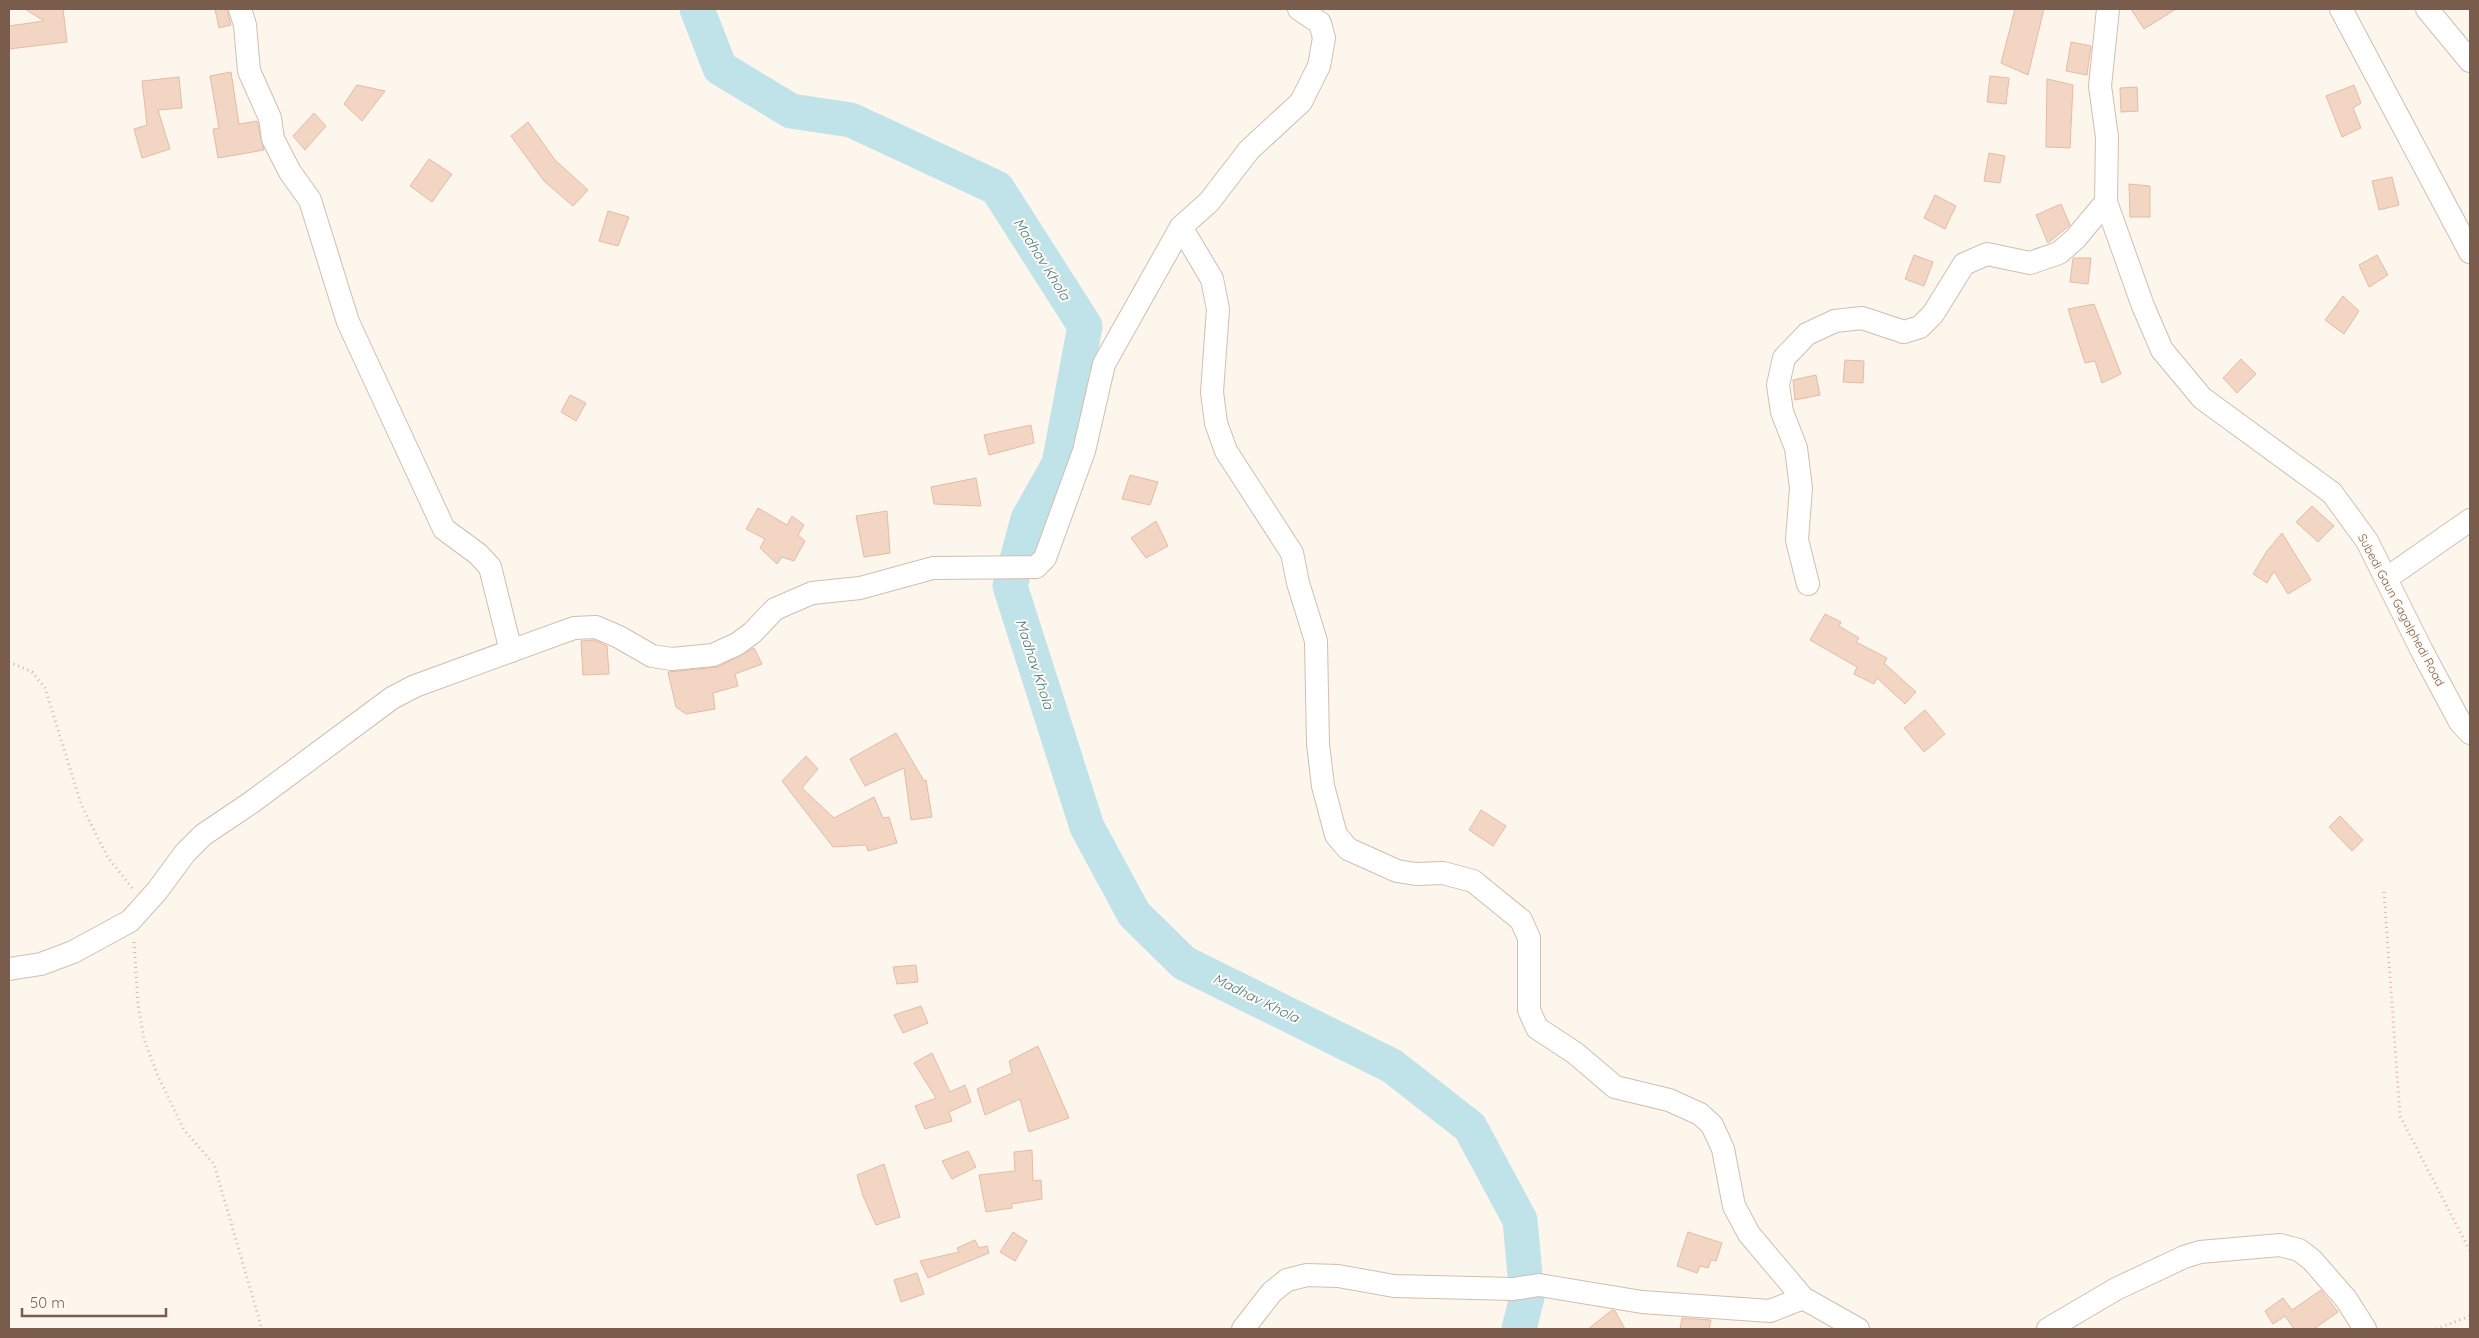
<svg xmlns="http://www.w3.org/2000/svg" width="2479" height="1338" font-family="Quicksand,sans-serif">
  <rect width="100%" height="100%" fill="#fdf6ec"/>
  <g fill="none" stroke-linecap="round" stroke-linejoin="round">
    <polyline stroke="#bfe3e8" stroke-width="35" points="697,9 720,68 791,111 851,120 997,188 1085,326 1059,464 1028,519 1010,586 1087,827 1134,914 1184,963 1392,1066 1470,1127 1520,1220 1527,1297 1519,1329"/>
  </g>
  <g fill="#f3d5c3" stroke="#e6bba3">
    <polygon points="25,9 63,9 67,42 9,49 9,26 44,21"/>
    <polygon points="215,9 227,9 231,25 219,28"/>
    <polygon points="2015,9 2044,9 2028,75 2001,63"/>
    <polygon points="2131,9 2176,9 2144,29"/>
    <polygon points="2071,42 2091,46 2087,75 2066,71"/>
    <polygon points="231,72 239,124 257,121 264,150 218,158 213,129 219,128 210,76"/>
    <polygon points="1990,76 2009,78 2006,104 1987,102"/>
    <polygon points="179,77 182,108 158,110 170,149 142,158 134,129 147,125 142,81"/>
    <polygon points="2047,79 2073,85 2070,148 2046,147"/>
    <polygon points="357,85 385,91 362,121 344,104"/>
    <polygon points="2354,85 2361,103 2353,108 2361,128 2342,137 2326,96"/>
    <polygon points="2137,87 2138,111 2121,112 2120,88"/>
    <polygon points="314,113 326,126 305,150 293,136"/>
    <polygon points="528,122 555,160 588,190 573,206 544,181 511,136"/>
    <polygon points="1989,153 2005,156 2000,183 1984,181"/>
    <polygon points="429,159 452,174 432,202 410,186"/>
    <polygon points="2392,177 2399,205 2379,210 2372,181"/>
    <polygon points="2129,184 2150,186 2150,217 2130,217"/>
    <polygon points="1935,195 1956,206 1945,229 1924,218"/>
    <polygon points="2061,204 2070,225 2048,243 2036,215"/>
    <polygon points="608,211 629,217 618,246 599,241"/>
    <polygon points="1914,255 1933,262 1924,286 1905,279"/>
    <polygon points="2377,255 2388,275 2369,287 2359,265"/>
    <polygon points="2073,258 2091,258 2088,284 2070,282"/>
    <polygon points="2343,296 2359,311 2344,334 2325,320"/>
    <polygon points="2094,304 2121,374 2102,383 2095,361 2085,363 2068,309"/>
    <polygon points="2241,359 2256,374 2237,393 2223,378"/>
    <polygon points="1845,360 1864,361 1863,383 1843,382"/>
    <polygon points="1816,375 1820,395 1795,400 1793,380"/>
    <polygon points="570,395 586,403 576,421 561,412"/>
    <polygon points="1031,425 1034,443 989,455 984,435"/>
    <polygon points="1130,475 1158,482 1150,505 1122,499"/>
    <polygon points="976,478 981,506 934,504 931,487"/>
    <polygon points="2312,506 2334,526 2318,542 2296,522"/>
    <polygon points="758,508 787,525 792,516 804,525 798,535 805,541 794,561 782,557 777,564 760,548 765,539 746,529"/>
    <polygon points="887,511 890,553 864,557 856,516"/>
    <polygon points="1156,521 1168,546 1146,558 1131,538"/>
    <polygon points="2282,533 2311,580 2288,594 2274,571 2267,583 2253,574 2267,551"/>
    <polygon points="1825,614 1841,622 1839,626 1859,638 1856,642 1887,658 1884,663 1916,692 1905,704 1877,678 1874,684 1854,674 1857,667 1810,640"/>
    <polygon points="594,640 607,646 609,674 583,675 581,641"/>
    <polygon points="754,648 762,664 735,674 738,686 713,693 715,709 686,714 676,707 668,672 718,667"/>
    <polygon points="1925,710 1945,734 1924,752 1904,728"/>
    <polygon points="896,733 924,781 926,780 932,817 911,820 904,768 865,786 850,759"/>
    <polygon points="806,756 818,769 802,788 834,818 874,797 883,818 889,817 897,843 868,851 866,845 833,847 782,781"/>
    <polygon points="1481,810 1506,826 1493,846 1469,830"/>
    <polygon points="2340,816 2363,840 2352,851 2329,827"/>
    <polygon points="916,965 918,982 897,984 893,967"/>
    <polygon points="921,1006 928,1023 903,1033 894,1015"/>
    <polygon points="1038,1046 1069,1118 1029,1132 1020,1099 985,1115 977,1089 1012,1073 1009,1061"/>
    <polygon points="932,1053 950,1092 965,1085 971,1102 949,1112 952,1121 925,1129 915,1106 936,1098 914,1063"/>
    <polygon points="1032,1150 1033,1181 1041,1180 1042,1199 1012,1204 1012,1208 986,1212 979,1175 1015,1171 1014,1152"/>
    <polygon points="968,1151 976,1167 952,1179 942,1161"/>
    <polygon points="884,1164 900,1217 876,1225 863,1196 857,1175"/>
    <polygon points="1013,1232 1027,1241 1015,1261 1000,1252"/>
    <polygon points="1688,1232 1722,1243 1716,1261 1711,1260 1708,1268 1700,1266 1697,1273 1677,1266"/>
    <polygon points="975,1240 979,1248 987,1246 989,1253 928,1278 920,1261 959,1252 957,1248"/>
    <polygon points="917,1273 924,1294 901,1302 894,1280"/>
    <polygon points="2321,1290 2338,1312 2314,1329 2294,1329 2285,1316 2273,1324 2265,1311 2283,1298 2292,1310"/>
    <polygon points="1612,1310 1615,1311 1625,1329 1588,1329"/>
    <polygon points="1682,1318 1711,1320 1709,1329 1680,1329"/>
  </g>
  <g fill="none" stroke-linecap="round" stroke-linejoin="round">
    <defs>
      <g id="minor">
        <polyline points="240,9 245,25 249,71 270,118 273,139 290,172 310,200 348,322 444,529 478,554 490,567 511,651"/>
        <polyline points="2108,9 2100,86 2107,137 2106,202 2143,306 2162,350 2202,398 2332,493 2367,541 2422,651 2460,722 2470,733"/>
        <polyline points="2341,9 2470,252"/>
        <polyline points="2427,9 2470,61"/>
        <polyline points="1181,227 1212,279 1218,309 1212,392 1216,423 1226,451 1292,553 1298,583 1316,641 1318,744 1323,786 1336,835 1348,849 1397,871 1416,874 1443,873 1473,881 1521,920 1529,938 1529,1010 1537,1028 1575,1053 1615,1087 1669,1100 1700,1114 1712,1125 1723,1149 1734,1206 1749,1234 1803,1298 1858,1329"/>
        <polyline points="2387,578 2470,520"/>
        <polyline points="1808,584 1797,540 1801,488 1796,448 1782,412 1778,385 1784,358 1807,334 1835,321 1862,318 1904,332 1920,327 1933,314 1964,264 1987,254 2030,263 2059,253 2075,239 2106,202"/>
        <polyline points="9,969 41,964 73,952 130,921 157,891 185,853 203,835 252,802 392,698 415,686 574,628 596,627 619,637 652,656 672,659 713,655 737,644 752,633 775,609 812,593 860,588 933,568 1036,567 1045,558 1084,451 1104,364 1181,227 1209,202 1249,150 1301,102 1319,66 1324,38 1320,23 1299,9"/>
        <polyline points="1243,1329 1272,1292 1287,1280 1307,1275 1338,1276 1394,1286 1513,1289 1539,1285 1642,1302 1770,1311 1803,1298"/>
        <polyline points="2048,1329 2116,1289 2184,1257 2200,1252 2280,1245 2299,1250 2312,1260 2346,1299 2365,1329"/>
      </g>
    </defs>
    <use href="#minor" stroke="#d1beb0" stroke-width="24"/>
    <g stroke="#d9b8a5" stroke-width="3" stroke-dasharray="1 4" stroke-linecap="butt">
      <polyline points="9,662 32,672 45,688 81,804 107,856 132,888"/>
      <polyline points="2384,892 2400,1116 2470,1251"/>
      <polyline points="134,942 138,1005 144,1039 157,1074 184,1130 214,1164 262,1329"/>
      <polyline points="2436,1329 2470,1316"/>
    </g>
    <use href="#minor" stroke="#fff" stroke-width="22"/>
  </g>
  <g text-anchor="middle" stroke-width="4" stroke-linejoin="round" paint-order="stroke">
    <g font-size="12" fill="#7a5c4d" stroke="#fffaf3">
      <text transform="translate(2401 610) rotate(62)" y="4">Subedi Gaun Gagalphedi Road</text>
    </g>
    <g font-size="14" font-style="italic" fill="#437c86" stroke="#fffaf3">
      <text transform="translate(1042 259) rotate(58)" y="5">Madhav Khola</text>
      <text transform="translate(1035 664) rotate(72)" y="5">Madhav Khola</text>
      <text transform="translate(1256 998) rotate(26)" y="5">Madhav Khola</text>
    </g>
  </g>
  <rect width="2479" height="1338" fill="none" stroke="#7a5c4d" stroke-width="20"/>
  <path d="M22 1308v8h144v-8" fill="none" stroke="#7a5c4d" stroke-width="2.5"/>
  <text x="30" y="1308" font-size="15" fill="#7a5c4d" stroke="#fffaf3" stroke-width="4" paint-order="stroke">50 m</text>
</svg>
